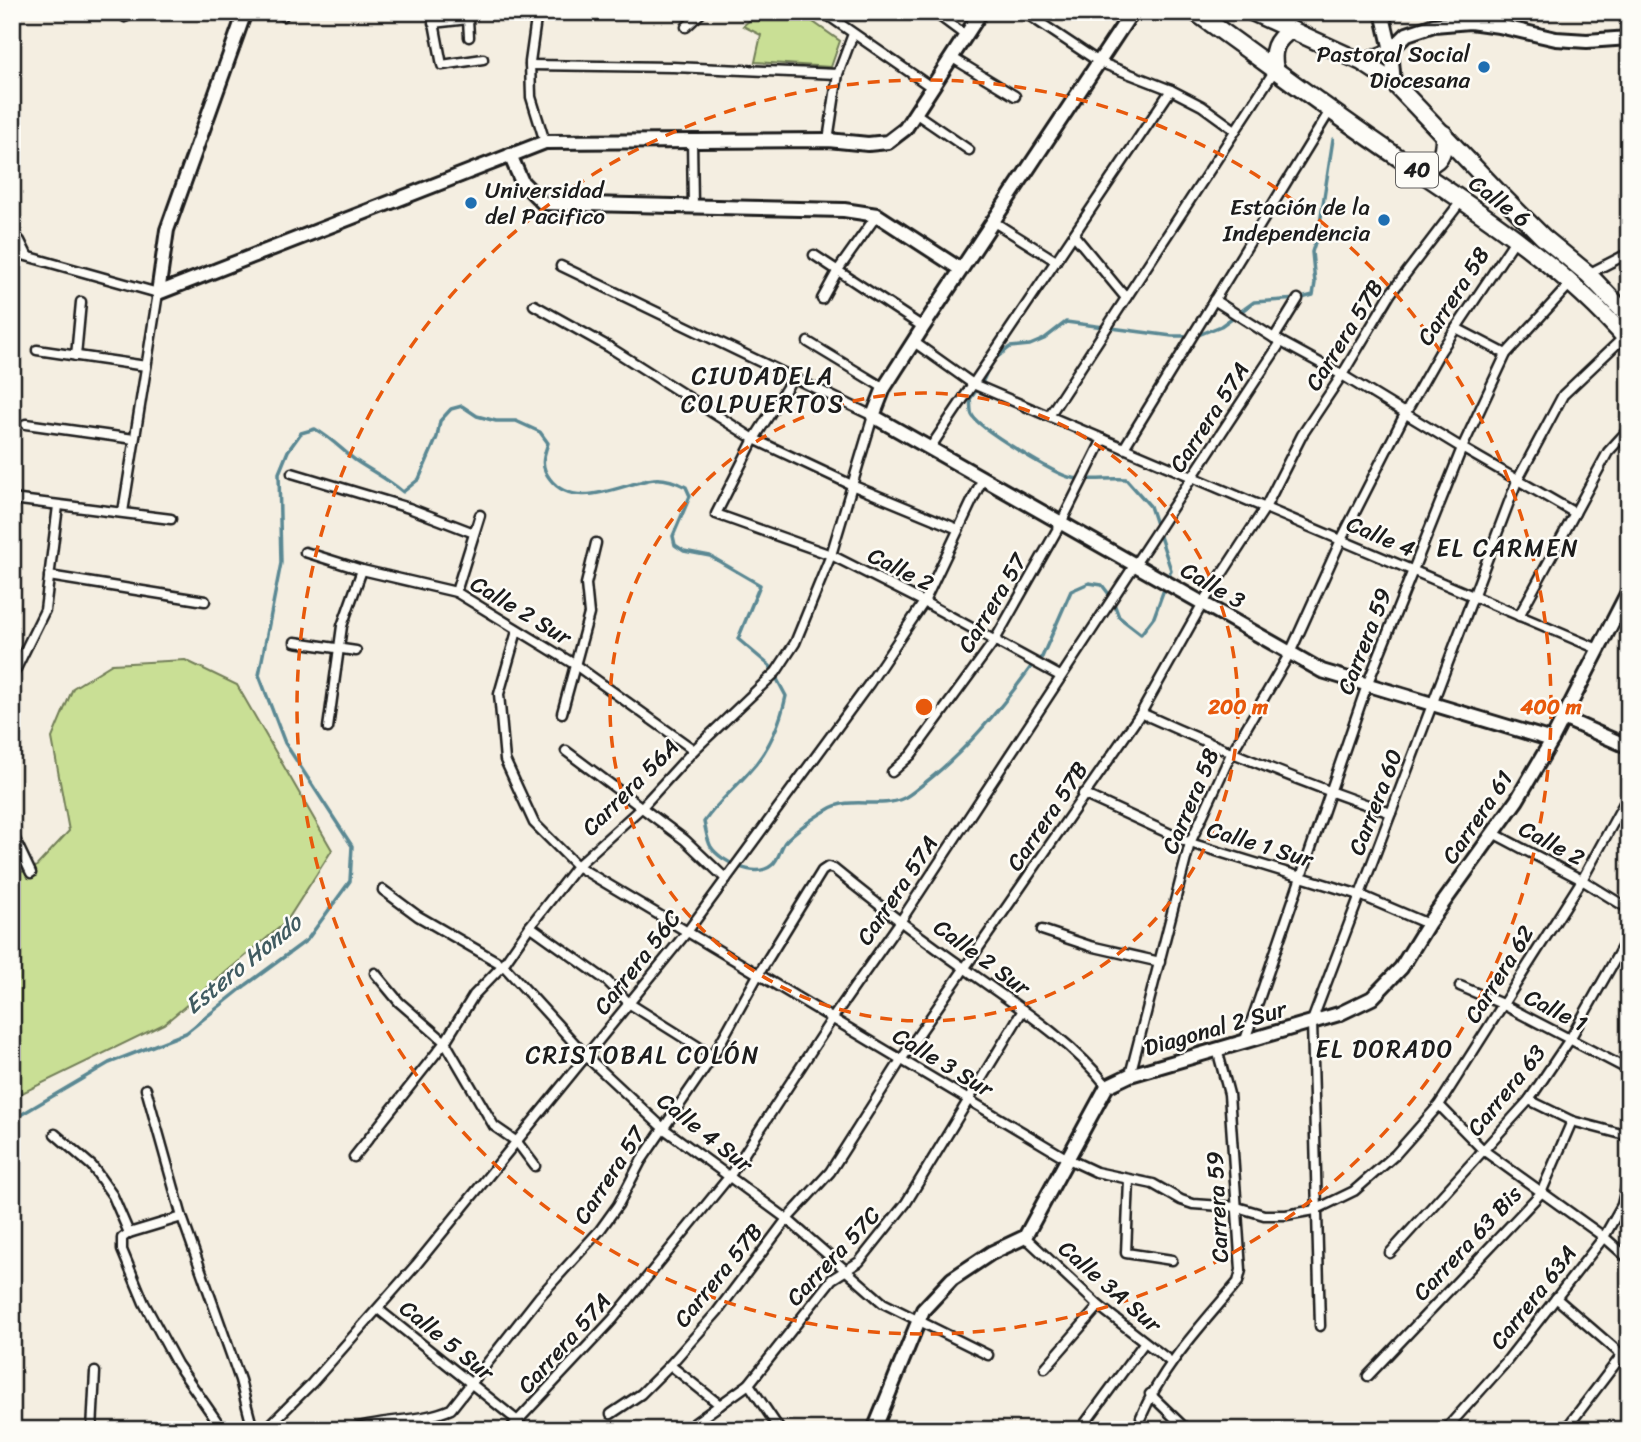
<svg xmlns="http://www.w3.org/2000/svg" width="1641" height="1442" font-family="Sriracha,sans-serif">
  <rect width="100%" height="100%" fill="#f4eee1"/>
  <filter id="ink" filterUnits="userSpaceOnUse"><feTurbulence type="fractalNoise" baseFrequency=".0143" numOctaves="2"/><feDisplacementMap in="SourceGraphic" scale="14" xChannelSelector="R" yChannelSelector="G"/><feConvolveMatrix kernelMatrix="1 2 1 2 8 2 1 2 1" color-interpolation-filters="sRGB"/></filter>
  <g filter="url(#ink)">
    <g fill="#c9df95" stroke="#727e58" stroke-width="2">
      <polygon points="759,12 799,12 840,41 831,67 755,62 761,35 743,26"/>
      <polygon points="185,660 237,685 332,850 286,922 164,1024 12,1098 12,871 31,872 69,831 52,738 73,688 112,664"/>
    </g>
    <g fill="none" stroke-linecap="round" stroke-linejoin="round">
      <g stroke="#5a8893" stroke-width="3.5">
        <polyline points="992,361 1010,347 1030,345 1044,339 1066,322 1172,336 1196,336 1221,326 1254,302 1298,299 1313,295 1315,283 1312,252 1319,230 1333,139"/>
        <path d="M12 1120 109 1063 186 1033 246 985 307 940 350 881 352 846 285 743 259 675 281 563 279 473 288 451 301 433 315 429C331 438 341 449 355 460 371 471 388 479 403 492L419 479 437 437 440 421 451 409 462 406 477 416 496 421H516L540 432 548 443C543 458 540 466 550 479 575 512 623 483 654 479 665 478 676 482 686 487L690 496 673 536 675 545 684 551 710 556 760 585 738 639 770 666 786 696C780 724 768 752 748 773 733 790 717 803 704 822 706 830 707 840 711 847 721 862 756 879 772 865 779 859 780 849 785 842 792 833 816 816 827 810 850 795 879 810 904 798 912 794 919 787 926 782 967 750 1002 707 1033 664L1042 657 1071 591 1089 583 1102 585 1112 598 1119 617 1141 634 1154 617 1171 570 1150 506 1126 479C1108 478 1090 481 1072 478 1056 475 978 428 972 415 970 411 971 403 970 399L982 383 989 367"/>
      </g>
      <defs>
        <g id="street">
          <polyline points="120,12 125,17 135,12"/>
          <polyline points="279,12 283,16"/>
          <polyline points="432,12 442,65 483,59"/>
          <polyline points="537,12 530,62 531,97 545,142"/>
          <polyline points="823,12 931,87"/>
          <polyline points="934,12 965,35"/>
          <polyline points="1024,12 1099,62 1171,90 1202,106 1235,130"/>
          <polyline points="433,23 468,19"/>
          <polyline points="686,27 702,12"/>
          <polyline points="469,37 468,19 471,12"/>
          <polyline points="951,57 1015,96"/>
          <polyline points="530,65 673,67 838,74"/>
          <polyline points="915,113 969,150"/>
          <polyline points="692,139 693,207"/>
          <polyline points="828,140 838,74 853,34"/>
          <polyline points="994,222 1056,261"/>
          <polyline points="12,234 20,241 27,255"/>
          <polyline points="1074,235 1126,298"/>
          <polyline points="12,252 158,293 123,512"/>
          <polyline points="814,255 923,327"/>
          <polyline points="1588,274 1629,253"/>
          <polyline points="822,299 838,270 877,215"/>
          <polyline points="1214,300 1274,338 1342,375 1462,448 1575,513"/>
          <polyline points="534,305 609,347 754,439 854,486 958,529"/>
          <polyline points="1456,328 1506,354"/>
          <polyline points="1274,338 1298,299"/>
          <polyline points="808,342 884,388"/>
          <polyline points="914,342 973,384 1598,649"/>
          <polyline points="37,350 146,366"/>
          <polyline points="76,356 81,302"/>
          <polyline points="794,376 754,439 716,514 831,555 924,602 1060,676"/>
          <polyline points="1049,416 1275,70"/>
          <polyline points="26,424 134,439"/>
          <polyline points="930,448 1171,90"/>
          <polyline points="1124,448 1331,109"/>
          <polyline points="292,473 409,508 474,533"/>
          <polyline points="12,499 171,519"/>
          <polyline points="305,552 362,570 456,592 574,664 694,750"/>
          <polyline points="49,576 205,601"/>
          <polyline points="456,592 480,515"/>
          <polyline points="1519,616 1608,452 1629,429"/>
          <polyline points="517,631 499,694 505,760 534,823 577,866 1066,1158 1096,1172 1153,1184 1181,1200 1193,1204 1237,1207 1264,1215 1286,1215 1315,1210 1354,1191 1395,1155 1439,1105 1582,880 1629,794"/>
          <polyline points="295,642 356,651"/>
          <polyline points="12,677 45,610 58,506"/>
          <polyline points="562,713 589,614 586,584 596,543"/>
          <path d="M1141 713C1223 750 1305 784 1391 813"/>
          <polyline points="328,728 342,626 362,570"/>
          <polyline points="566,751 685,840 726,879"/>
          <polyline points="892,772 911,755 995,640 1061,523 1103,439"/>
          <polyline points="1083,794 1190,843 1360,895 1428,924"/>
          <polyline points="12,833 31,873"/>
          <polyline points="1493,833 1582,880 1629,909"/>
          <polyline points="383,890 418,916 503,965 587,1057 663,1128 787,1219 883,1303 988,1355"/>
          <polyline points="530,926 607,981 630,1004 713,1056"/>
          <polyline points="1042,930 1090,946 1160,962"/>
          <polyline points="375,973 399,1002 445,1042 494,1126 517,1142 535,1166"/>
          <polyline points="1460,986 1502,1004 1629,1070"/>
          <polyline points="1245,1040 1367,685 1462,448 1506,354 1571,283"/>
          <polyline points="1130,1075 1190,843 1231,754 1290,653 1341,540 1405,414 1440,352 1515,240"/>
          <polyline points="146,1089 182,1217 240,1380 253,1430"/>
          <polyline points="1529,1100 1572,1121 1629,1136"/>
          <polyline points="1439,1105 1483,1150 1604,1237 1629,1259"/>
          <polyline points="55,1134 92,1166 113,1196 129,1233"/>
          <polyline points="354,1157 445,1042 474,995 503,965 530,926 577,866 641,808 694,750 776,672 795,643 831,555 873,416 561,266"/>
          <polyline points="1129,1180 1126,1253 1172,1260"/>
          <polyline points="182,1217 129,1233 122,1238 122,1250 144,1303 177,1364 223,1430"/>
          <polyline points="1025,1237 1099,1306 1171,1362"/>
          <polyline points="1390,1253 1529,1100 1570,1039 1629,935"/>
          <polyline points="1556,1298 1629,1361"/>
          <polyline points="378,1309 519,1422 523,1430"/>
          <polyline points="1320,1326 1312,1021 1517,481 1563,395 1624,337"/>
          <polyline points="670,1365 720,1405"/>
          <polyline points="1045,1368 1099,1306"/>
          <polyline points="1368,1376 1541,1193 1572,1121"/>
          <polyline points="749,1384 780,1430"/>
          <polyline points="1150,1394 1187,1430"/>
          <polyline points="611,1414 641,1394 670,1365 717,1312 787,1219 830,1172 901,1060 1141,713 1203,603 1265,508 1302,435 1342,375 1391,293 1462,200"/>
          <path d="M1141 1417C1163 1365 1202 1325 1238 1282L1241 1270 1229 1094 1217 1049"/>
          <polyline points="92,1430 95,1372"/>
          <polyline points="265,1430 312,1383 416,1265 687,932 869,684 924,602 983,478"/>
          <path d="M349 1430C382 1418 419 1423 451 1409L540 1296 600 1230 618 1205 641 1161 713 1056 758 975 822 871 828 867 834 869C877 904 921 938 967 970 1015 1005 1070 1039 1107 1086"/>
          <polyline points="509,1430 613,1319 729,1177 832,1019 900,922 1281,342"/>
          <polyline points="685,1430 749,1384 832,1279 859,1262 906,1203 1023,1010"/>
          <polyline points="1080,1430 1144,1343"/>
          <polyline points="1445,1430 1506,1362 1604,1237 1622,1205 1629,1174"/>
          <polyline points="1565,1430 1622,1355"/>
        </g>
        <g id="secondary">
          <polyline points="245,12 167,230 158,293 545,142 828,140 868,144 888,142 905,129 981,12"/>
          <polyline points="1132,12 923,327 884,388 873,416 1322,671 1552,740"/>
          <polyline points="1382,12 1391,50 1394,83"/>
          <polyline points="1362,62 1391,50 1407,34 1434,25 1470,22 1499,26 1556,39 1587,41 1629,38"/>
          <polyline points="510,155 522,182 543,203 844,210 877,215 960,269"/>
          <polyline points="1563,718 1629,747"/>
          <polyline points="874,1430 923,1310 952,1279 991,1253 1025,1237 1107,1086 1130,1075 1339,1014 1372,998 1401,968 1428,924 1517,800 1552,740 1629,590"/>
        </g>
        <g id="highway">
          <path d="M1195 12C1267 63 1337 117 1411 166 1488 217 1568 271 1629 342"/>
          <polyline points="1252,12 1362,62 1394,83 1498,192 1543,237 1588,274 1629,317"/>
          <path d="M1275 69C1271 51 1275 40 1291 30"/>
          <path d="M1410 166C1435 168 1445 159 1444 134"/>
        </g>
      </defs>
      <use href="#street" stroke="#1c1c1c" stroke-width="13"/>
      <use href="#secondary" stroke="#1c1c1c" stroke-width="18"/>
      <use href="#highway" stroke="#1c1c1c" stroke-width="21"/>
      <use href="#street" stroke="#fdfcf7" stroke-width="8"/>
      <use href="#secondary" stroke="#fdfcf7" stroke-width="12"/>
      <use href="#highway" stroke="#fdfcf7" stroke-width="16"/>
    </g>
  </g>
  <g fill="none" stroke="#e8590c" stroke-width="3.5" stroke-dasharray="12 9">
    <circle cx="924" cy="707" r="314"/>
    <circle cx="924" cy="707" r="627"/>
  </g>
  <g fill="#1f6fb2" stroke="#fdfcf7" stroke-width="2.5">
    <circle cx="1484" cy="67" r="7"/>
    <circle cx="471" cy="203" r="7"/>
    <circle cx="1384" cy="220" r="7"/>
  </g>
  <g text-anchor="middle" stroke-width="5" stroke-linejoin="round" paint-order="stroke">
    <rect fill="#fdfcf7" stroke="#605f5e" stroke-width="2" x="1396" y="152.5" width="42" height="35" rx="5"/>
    <g font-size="21" font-weight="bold" fill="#1c1c1c">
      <text x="1417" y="177">40</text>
    </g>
    <g font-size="23" fill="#1c1c1c" stroke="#fdfcf7" text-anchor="end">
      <text x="1470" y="62">Pastoral Social<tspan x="1470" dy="26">Diocesana</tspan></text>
      <text x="485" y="198" text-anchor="start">Universidad<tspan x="485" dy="26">del Pacifico</tspan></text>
      <text x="1370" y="215">Estación de la<tspan x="1370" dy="26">Independencia</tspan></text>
    </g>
    <g font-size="23" fill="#1c1c1c" stroke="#fdfcf7">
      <text transform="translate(1500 201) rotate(37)" y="8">Calle 6</text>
      <text transform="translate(1453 296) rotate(-57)" y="8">Carrera 58</text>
      <text transform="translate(1344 335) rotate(-58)" y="8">Carrera 57B</text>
      <text transform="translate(1209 417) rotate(-57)" y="8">Carrera 57A</text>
      <text transform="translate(1381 536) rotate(23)" y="8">Calle 4</text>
      <text transform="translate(901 569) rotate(27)" y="8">Calle 2</text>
      <text transform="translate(1213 585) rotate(30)" y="8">Calle 3</text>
      <text transform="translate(992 603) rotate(-59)" y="8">Carrera 57</text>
      <text transform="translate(521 610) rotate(31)" y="8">Calle 2 Sur</text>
      <text transform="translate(1364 641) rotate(-69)" y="8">Carrera 59</text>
      <text transform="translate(630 787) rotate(-45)" y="8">Carrera 56A</text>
      <text transform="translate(1190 801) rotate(-67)" y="8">Carrera 58</text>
      <text transform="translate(1375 802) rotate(-69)" y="8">Carrera 60</text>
      <text transform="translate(1047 816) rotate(-56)" y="8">Carrera 57B</text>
      <text transform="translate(1477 817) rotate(-56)" y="8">Carrera 61</text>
      <text transform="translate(1552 843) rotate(28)" y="8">Calle 2</text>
      <text transform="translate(1260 844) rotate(17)" y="8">Calle 1 Sur</text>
      <text transform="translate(897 890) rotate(-56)" y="8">Carrera 57A</text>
      <text transform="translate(982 957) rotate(36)" y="8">Calle 2 Sur</text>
      <text transform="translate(637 962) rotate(-52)" y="8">Carrera 56C</text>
      <text transform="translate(1499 974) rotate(-58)" y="8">Carrera 62</text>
      <text transform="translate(1556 1010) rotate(27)" y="8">Calle 1</text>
      <text transform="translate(1215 1028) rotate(-16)" y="8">Diagonal 2 Sur</text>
      <text transform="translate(943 1062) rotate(31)" y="8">Calle 3 Sur</text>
      <text transform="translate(1506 1090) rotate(-51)" y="8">Carrera 63</text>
      <text transform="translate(705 1132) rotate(38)" y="8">Calle 4 Sur</text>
      <text transform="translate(609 1175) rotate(-57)" y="8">Carrera 57</text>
      <text transform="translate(1217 1207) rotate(-93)" y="8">Carrera 59</text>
      <text transform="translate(1467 1243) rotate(-47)" y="8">Carrera 63 Bis</text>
      <text transform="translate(833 1256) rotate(-47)" y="8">Carrera 57C</text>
      <text transform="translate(718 1275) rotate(-51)" y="8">Carrera 57B</text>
      <text transform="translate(1110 1286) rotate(41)" y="8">Calle 3A Sur</text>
      <text transform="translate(1533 1297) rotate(-52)" y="8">Carrera 63A</text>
      <text transform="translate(447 1340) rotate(39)" y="8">Calle 5 Sur</text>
      <text transform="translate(564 1343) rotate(-48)" y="8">Carrera 57A</text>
    </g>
    <g font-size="24" letter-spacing="2" fill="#1c1c1c" stroke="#fdfcf7">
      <text x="763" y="384">CIUDADELA<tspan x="763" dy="28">COLPUERTOS</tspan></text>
      <text x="1508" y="556">EL CARMEN</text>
      <text x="1385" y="1057">EL DORADO</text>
      <text x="643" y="1063">CRISTOBAL COLÓN</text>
    </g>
    <g font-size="24" font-style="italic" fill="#405b61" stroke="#fdfcf7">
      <text transform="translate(243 964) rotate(-39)" y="8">Estero Hondo</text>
    </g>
  </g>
  <circle cx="924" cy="707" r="10" fill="#e8590c" stroke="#fdfcf7" stroke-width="3.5"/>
  <g font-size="21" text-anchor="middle" font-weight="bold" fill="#e8590c" stroke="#fdfcf7" stroke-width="5" stroke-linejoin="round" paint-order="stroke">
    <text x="1238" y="714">200 m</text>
    <text x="1551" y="714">400 m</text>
  </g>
  <rect width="1641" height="1442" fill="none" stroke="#fdfcf7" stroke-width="42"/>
  <rect x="21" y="21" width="1599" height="1400" fill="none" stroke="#1c1c1c" stroke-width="2.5" filter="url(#ink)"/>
</svg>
